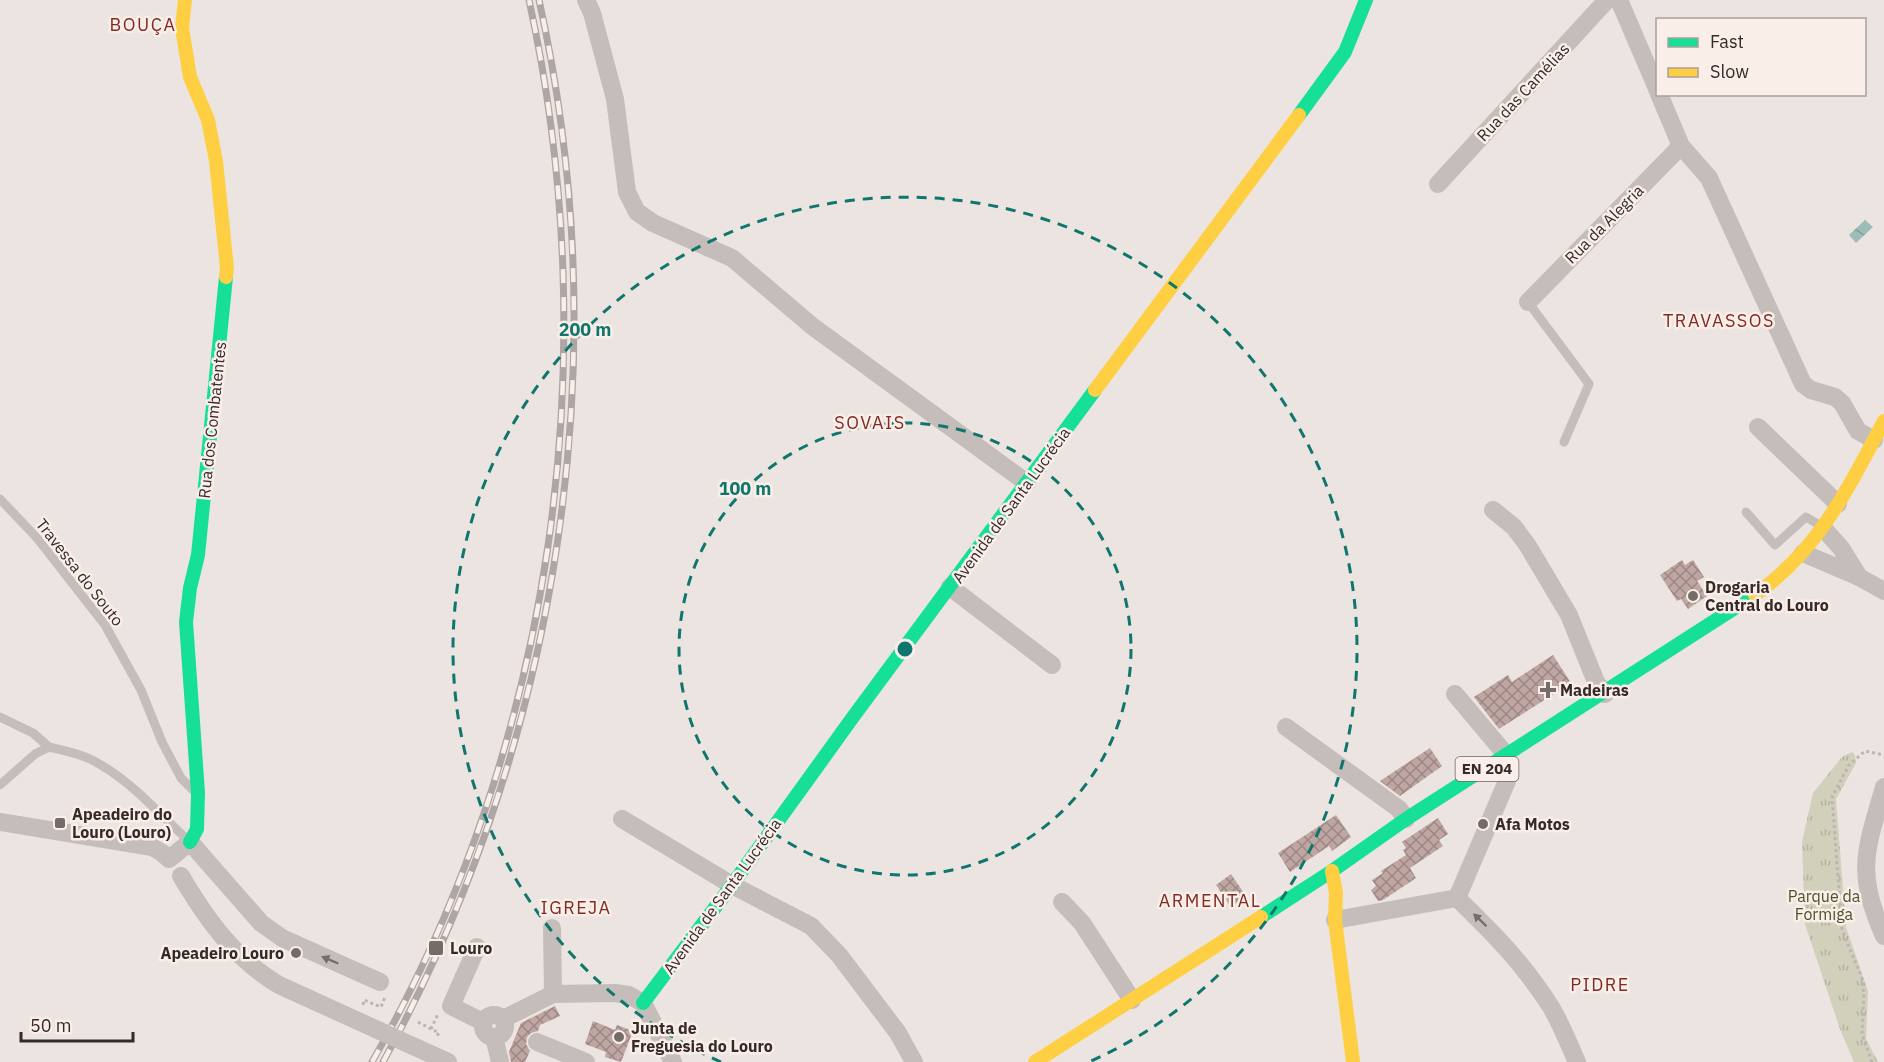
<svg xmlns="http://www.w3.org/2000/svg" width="1884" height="1062" font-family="'IBM Plex Sans',sans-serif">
  <defs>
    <pattern id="park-tufts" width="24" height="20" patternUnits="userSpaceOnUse" patternTransform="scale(1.5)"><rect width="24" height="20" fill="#d0d0bb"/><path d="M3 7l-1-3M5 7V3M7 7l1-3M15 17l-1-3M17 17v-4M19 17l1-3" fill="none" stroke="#b3b3a1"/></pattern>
    <pattern id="water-waves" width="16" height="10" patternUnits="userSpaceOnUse" patternTransform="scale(1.5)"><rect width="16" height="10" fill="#9dbeb8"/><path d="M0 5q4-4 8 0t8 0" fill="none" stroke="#819b96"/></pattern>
    <pattern id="building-cross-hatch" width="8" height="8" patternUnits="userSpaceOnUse" patternTransform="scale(1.5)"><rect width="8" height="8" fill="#bfa6a2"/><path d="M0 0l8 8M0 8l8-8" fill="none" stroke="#9c8784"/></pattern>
  </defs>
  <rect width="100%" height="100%" fill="#ece4e0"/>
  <polygon fill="url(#park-tufts)" points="1852,752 1855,755 1856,763 1836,799 1846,927 1868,991 1866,1039 1878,1062 1854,1062 1840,1029 1805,924 1802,842 1813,793 1842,757"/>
  <polygon fill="url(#water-waves)" points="1865,220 1873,227 1856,243 1849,235"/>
  <g fill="url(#building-cross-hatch)">
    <polygon points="1682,560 1685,565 1693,560 1704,577 1697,581 1707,596 1688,609 1681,599 1677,601 1660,575"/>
    <polygon points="1553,655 1571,683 1499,729 1474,697 1508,675 1512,682"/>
    <polygon points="1430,748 1442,766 1400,796 1380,781"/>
    <polygon points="1336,815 1351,837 1332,851 1329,846 1290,872 1278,853"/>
    <polygon points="1438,818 1448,834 1439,840 1443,846 1410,868 1416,878 1383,900 1378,901 1371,890 1376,886 1372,880 1383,873 1381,871 1406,855 1403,850 1406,848 1402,842"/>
    <polygon points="1231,874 1246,896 1231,907 1216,885"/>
    <polygon points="555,1006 560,1016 540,1025 538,1031 531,1033 527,1037 526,1044 530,1051 525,1062 511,1062 509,1052 521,1023"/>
    <polygon points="593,1021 615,1030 617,1025 633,1031 621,1062 605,1057 606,1052 585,1044"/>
  </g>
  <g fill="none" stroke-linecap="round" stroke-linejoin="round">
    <g stroke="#beb5b2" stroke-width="3" stroke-dasharray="3 3" stroke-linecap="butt">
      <polyline points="363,1005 364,1000 381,1007 385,997"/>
      <polyline points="418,1022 439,1033 436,1037"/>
      <polyline points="431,1029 438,1014"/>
      <polyline points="1872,1062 1862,1034 1864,994 1862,978 1842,930 1832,797 1849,765 1865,751 1884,755"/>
    </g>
    <g stroke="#c5bdba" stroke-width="9">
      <polyline points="1528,302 1589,384 1564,442"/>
      <polyline points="0,499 37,538 105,625 141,690 162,742 181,778 193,790"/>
      <polyline points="1746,512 1775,545 1806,517 1821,526"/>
      <polyline points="0,717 33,733 49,747"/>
      <path d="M0 785 35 754 49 747C66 751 86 755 101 765 134 784 161 816 189 841"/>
    </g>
    <g stroke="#c5bdba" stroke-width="18">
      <polyline points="586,0 592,13 615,99 627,192 637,212 653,223 732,258 812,326 1027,483"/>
      <polyline points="1619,0 1658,91"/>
      <polyline points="1659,94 1681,146 1709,178 1803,384 1811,390 1835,397 1842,403 1858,431 1874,440"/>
      <polyline points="1438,184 1607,0"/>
      <polyline points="1528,302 1681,146"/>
      <polyline points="1758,427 1838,504"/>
      <polyline points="1493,510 1514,527 1528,546 1569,615 1596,682 1605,694"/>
      <polyline points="1823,528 1841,548 1859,577"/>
      <polyline points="1803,553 1859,577 1884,591"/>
      <polyline points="950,587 1052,665"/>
      <polyline points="1455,694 1507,756"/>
      <polyline points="1286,727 1399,809 1406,819"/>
      <path d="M1884 787C1866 850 1855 872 1884 936"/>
      <polyline points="622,819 732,885 811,926 839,955 898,1033 914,1062"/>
      <polyline points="0,822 152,847 161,852 169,859 190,842 261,923 282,938 380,982"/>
      <path d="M1457 898C1494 934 1523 963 1551 1007 1561 1024 1569 1044 1577 1062"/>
      <polyline points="1457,898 1507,781"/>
      <polyline points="1062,902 1082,923 1132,1000"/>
      <polyline points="1335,920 1457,898"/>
      <polyline points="552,928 553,994"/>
      <polyline points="477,947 451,1006 483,1022"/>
      <circle cx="494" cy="1026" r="11"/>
      <polyline points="503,1019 553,994 615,993 629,995 643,1003 673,1062"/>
      <polyline points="494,1037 500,1062"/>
      <polyline points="537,1042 586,1062"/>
    </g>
    <g stroke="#16e098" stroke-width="14">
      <polyline points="1299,115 1345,52 1366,0"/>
      <polyline points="190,842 197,829 198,793 186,622 190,588 198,555 226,277"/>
      <polyline points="1261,917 1332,871 1406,819 1755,595"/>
      <polyline points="643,1003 732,885 853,717 1095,390"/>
    </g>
    <g stroke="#ffcf43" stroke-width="14">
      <polyline points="185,0 182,28 190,77 208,120 216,161 227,268 226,277"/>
      <polyline points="1095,390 1299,115"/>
      <path d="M1755 595C1820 548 1847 490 1884 421"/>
      <polyline points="1332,871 1336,893 1335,920 1353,1062"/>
      <polyline points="1035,1062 1261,917"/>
    </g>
    <defs>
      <g id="rail">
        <path d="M372 1062C554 745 607 356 529 0"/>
        <path d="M383 1062C559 741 619 359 539 0"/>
      </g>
    </defs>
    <use href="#rail" stroke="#ada6a4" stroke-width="7"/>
    <use href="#rail" stroke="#f9eee8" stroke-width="4.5" stroke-dasharray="14" stroke-linecap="butt"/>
    <path stroke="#c5bdba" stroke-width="18" d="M181 876C207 920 235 959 279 985L448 1062"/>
  </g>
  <defs><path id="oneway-solid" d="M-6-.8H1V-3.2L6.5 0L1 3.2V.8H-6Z" transform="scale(1.5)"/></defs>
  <g fill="#766c6a">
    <use href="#oneway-solid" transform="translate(1480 920) rotate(-136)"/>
    <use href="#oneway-solid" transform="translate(330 960) rotate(-157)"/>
  </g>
  <g fill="none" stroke="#0f766e" stroke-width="3" stroke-dasharray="10 8">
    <circle cx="905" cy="649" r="226"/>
    <path d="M721 1062A452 452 0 1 1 1089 1062"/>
  </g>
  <g fill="#756b68" stroke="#f9eee8" stroke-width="2">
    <circle cx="1693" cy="596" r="6"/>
    <path d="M1545 681h6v6h6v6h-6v6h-6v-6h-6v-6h6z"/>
    <rect x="54" y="817" width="12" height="12" rx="3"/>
    <circle cx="1483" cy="824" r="6"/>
    <rect x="428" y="940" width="16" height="16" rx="3"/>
    <circle cx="296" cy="953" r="6"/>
    <circle cx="619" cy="1037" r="6"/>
  </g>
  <g text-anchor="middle" stroke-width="5" stroke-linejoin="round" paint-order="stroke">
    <rect fill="#f9eee8" stroke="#706562" stroke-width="1.5" x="1455.5" y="757" width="63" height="24" rx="4.5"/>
    <g font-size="15" font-weight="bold" fill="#352a28">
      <text x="1487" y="774">EN 204</text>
    </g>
    <g font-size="16" fill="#352a28" stroke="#f9eee8">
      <text transform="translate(1523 92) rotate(-47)" y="6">Rua das Camélias</text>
      <text transform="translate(1604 224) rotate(-45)" y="6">Rua da Alegria</text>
      <text transform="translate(212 420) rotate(-84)" y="6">Rua dos Combatentes</text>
      <text transform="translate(1011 505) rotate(-54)" y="6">Avenida de Santa Lucrécia</text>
      <text transform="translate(80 572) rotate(52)" y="6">Travessa do Souto</text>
      <text transform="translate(722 896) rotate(-54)" y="6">Avenida de Santa Lucrécia</text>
    </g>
    <g font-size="16" font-weight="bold" fill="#352a28" stroke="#f9eee8" text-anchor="start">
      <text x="1705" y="593">Drogaria<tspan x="1705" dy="18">Central do Louro</tspan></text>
      <text x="1560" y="696">Madeiras</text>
      <text x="72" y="820">Apeadeiro do<tspan x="72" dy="18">Louro (Louro)</tspan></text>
      <text x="1495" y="830">Afa Motos</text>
      <text x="450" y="954">Louro</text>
      <text x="284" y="959" text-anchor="end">Apeadeiro Louro</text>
      <text x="631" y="1034">Junta de<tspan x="631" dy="18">Freguesia do Louro</tspan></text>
    </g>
    <g font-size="16" fill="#4b532c" stroke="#f9eee8">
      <text x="1824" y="902">Parque da<tspan x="1824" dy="18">Formiga</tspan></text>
    </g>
    <g font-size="18" letter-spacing="1.5" fill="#822a24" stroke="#f9eee8">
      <text x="143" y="31">BOUÇA</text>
      <text x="1719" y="327">TRAVASSOS</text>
      <text x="870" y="429">SOVAIS</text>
      <text x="1210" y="907">ARMENTAL</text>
      <text x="576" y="914">IGREJA</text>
      <text x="1600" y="991">PIDRE</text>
    </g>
  </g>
  <circle cx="905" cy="649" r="9" fill="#0f766e" stroke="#f9eee8" stroke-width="3"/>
  <g font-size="18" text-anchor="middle" font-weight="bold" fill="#0f766e" stroke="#f9eee8" stroke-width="5" stroke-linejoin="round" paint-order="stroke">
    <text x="585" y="336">200 m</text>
    <text x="745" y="495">100 m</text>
  </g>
  <rect x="1656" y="18" width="210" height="78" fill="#f9eee8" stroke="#aba09b" stroke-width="1.5"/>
  <rect x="1668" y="38" width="30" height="9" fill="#16e098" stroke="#aba09b" stroke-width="1.5"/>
  <text x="1710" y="48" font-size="18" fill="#352a28">Fast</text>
  <rect x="1668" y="68" width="30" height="9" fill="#ffcf43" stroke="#aba09b" stroke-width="1.5"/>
  <text x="1710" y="78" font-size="18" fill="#352a28">Slow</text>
  <path d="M21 1032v9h112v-9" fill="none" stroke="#352a28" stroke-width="3"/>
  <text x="30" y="1032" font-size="18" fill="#352a28" stroke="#f9eee8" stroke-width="4.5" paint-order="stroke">50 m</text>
</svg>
